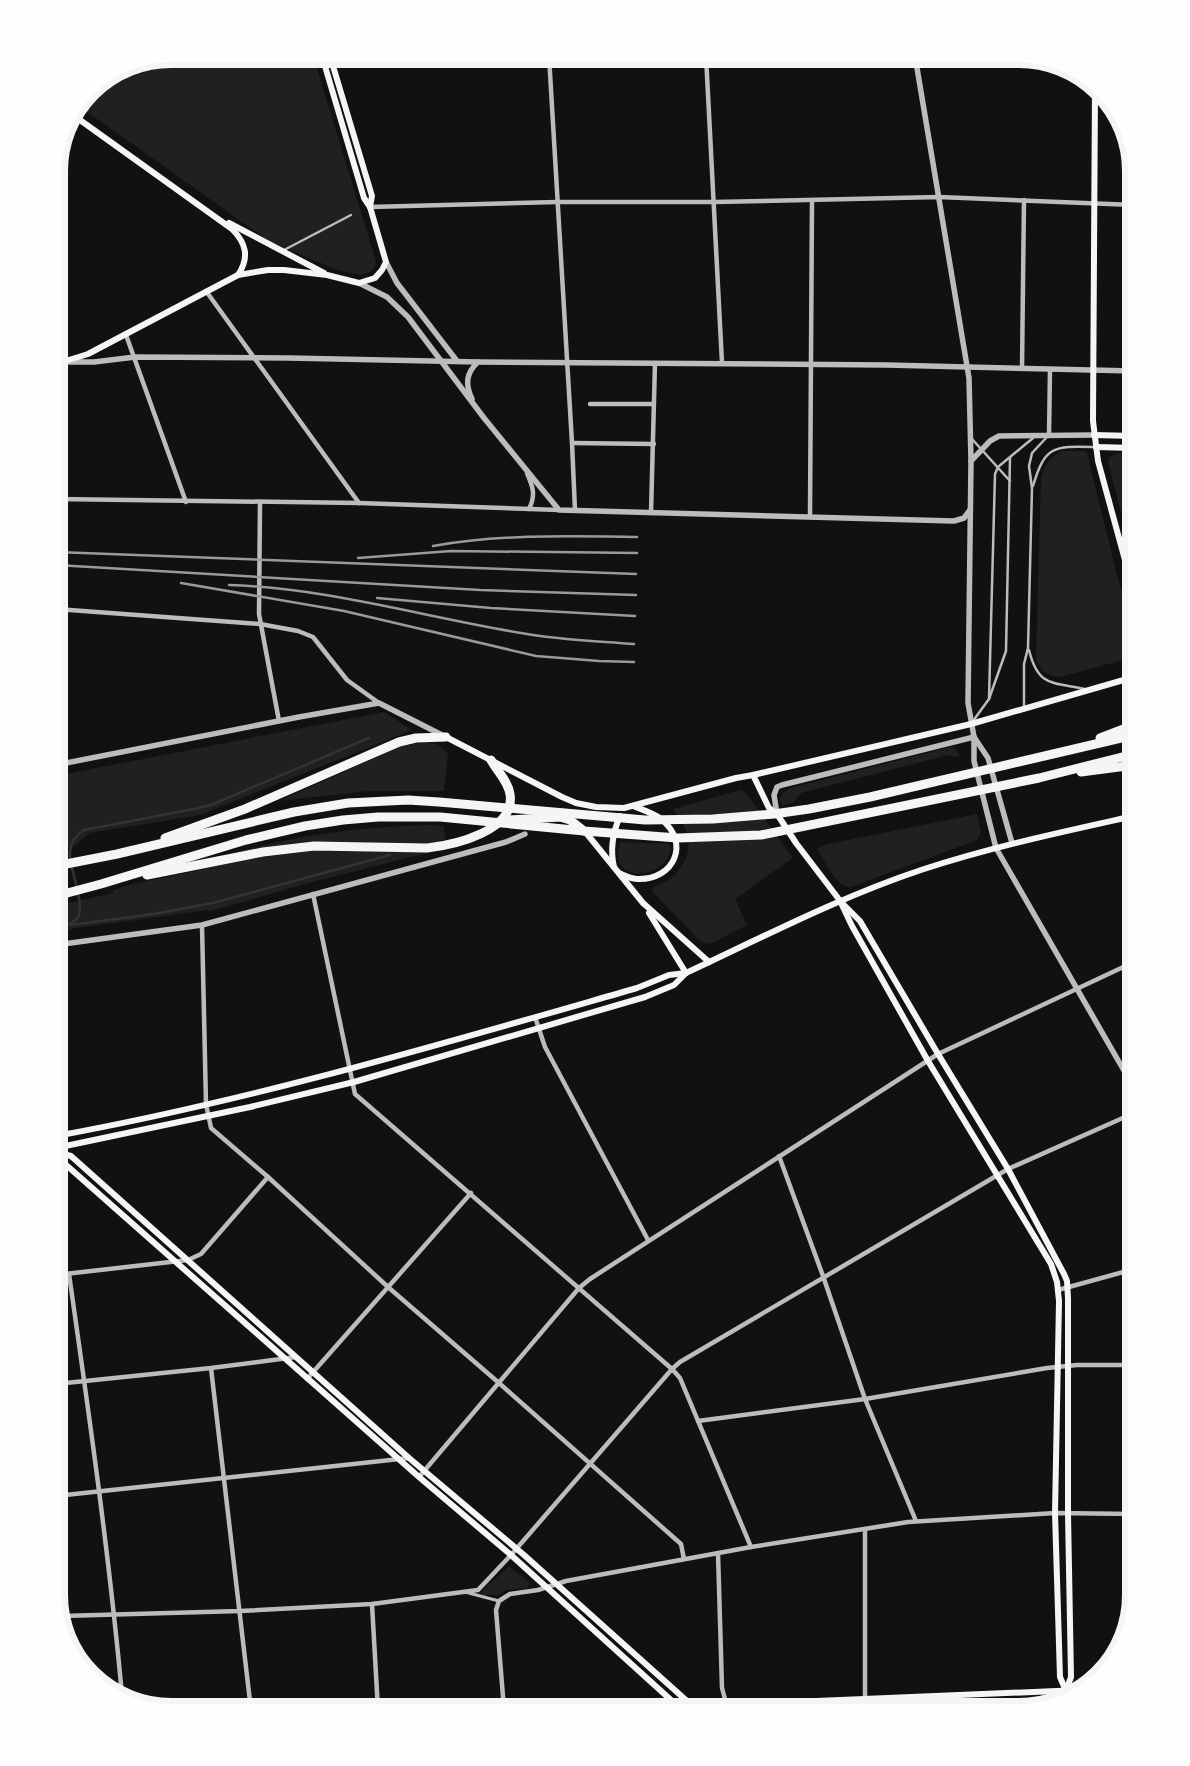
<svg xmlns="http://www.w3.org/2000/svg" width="1190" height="1766" font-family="'DM Sans',sans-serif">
  <rect width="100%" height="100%" fill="#111"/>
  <g fill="#202020">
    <polygon points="171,56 313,56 376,261 375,267 370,272 361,275 340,271 270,242 79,106 90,90 127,65"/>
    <path d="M1061 451H1086L1087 453 1117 575 1134 636V657L1060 677C1047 676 1040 671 1036 659L1041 480C1043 466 1050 458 1061 451Z"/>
    <path d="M1134 452V560L1108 463 1109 458C1116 452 1124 452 1134 452Z"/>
    <polygon points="384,712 412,730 200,815 89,833 75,846 56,849 56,776"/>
    <polygon points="423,742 437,744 448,753 444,791 369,791 279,801 402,746"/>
    <polygon points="951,747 955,748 960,756 954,757 948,755 801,793 794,802 782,806 780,799 783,793 790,788"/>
    <path d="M740 790 746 793 793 858 735 899 747 925 710 944 701 942 652 891 653 887C676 880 694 858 687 833 684 824 678 816 673 809Z"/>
    <path d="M977 814 981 832 977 840 851 887C838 889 824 860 817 849L824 845Z"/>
    <path d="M429 825 443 826 446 839C413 850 379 841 346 842 310 843 274 849 238 854L237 852C302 834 362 827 429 825Z"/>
    <path d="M621 842 669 844 671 848C670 851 669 856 667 859 651 883 606 877 621 842Z"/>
    <polygon points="322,850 435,851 316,881 211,911 208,910 56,931 56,906 113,893 113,890 129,885 260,857"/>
    <polygon points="508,1567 510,1567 530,1583 527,1588 506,1590 498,1595 483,1595 480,1593"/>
    <polygon points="968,1702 969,1710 841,1710"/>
  </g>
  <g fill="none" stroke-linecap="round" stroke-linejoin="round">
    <g stroke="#333" stroke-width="2.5">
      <path d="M77 888C72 866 61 844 84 830L194 809 211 805 369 738"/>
      <polyline points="70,925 154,914 213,903 390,855"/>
      <path d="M56 927C80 924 83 915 78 893"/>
    </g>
    <g stroke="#bcbcbc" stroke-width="2.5">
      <polyline points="284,250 351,215"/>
      <polyline points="972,439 1010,481"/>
      <path d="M1033 486C1045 445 1054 446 1095 447"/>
      <path d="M1029 650C1038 687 1052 682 1085 689"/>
      <polyline points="989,699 995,474 998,467 1033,438"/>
      <polyline points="1024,708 1024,664 1028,648 1032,488 1029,466 1032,453 1047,437"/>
      <polyline points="973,721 989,699 1006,651 1010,458"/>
    </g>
    <polyline stroke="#bcbcbc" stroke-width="3" points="465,1592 499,1601"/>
    <g stroke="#bcbcbc" stroke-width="4.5">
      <polyline points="549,56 572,443 575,510"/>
      <polyline points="706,56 722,363"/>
      <polyline points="370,207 557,202 714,202 939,197 1134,205"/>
      <polyline points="206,291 359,503"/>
      <polyline points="126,335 186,502"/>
      <polyline points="1022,368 1024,200"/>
      <polyline points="590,404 654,404"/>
      <polyline points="1049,436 1050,369"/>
      <polyline points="572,443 654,444"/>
      <path d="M527 473C533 487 536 495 529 509"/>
      <polyline points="56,499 359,503 559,510"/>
      <polyline points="260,503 259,614 279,721"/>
      <polyline points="651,513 655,363"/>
      <polyline points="810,517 812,200"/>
      <polyline points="56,609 260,624 298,631 313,637 347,680 379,703"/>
      <polyline points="313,894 355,1094 672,1369 680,1378 751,1547"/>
      <polyline points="202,925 206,1104 211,1128 268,1177 388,1287 499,1383 681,1544 684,1559"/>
      <polyline points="535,1017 545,1047 648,1240"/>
      <polyline points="779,1156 823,1276 865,1399 916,1521"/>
      <path d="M69 1274C89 1414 109 1554 122 1695"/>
      <polyline points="56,1275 188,1260 201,1254 268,1177"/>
      <polyline points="1058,1290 1134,1269"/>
      <polyline points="211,1368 251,1710"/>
      <polyline points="307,1379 471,1193"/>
      <polyline points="56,1384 211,1368 296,1357"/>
      <polyline points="698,1421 865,1399 1047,1368 1077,1365 1134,1365"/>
      <polyline points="419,1477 579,1288 590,1279 938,1054 1134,962"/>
      <polyline points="56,1496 409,1458"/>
      <polyline points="718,1553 722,1688 728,1710"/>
      <polyline points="372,1604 378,1710"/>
      <polyline points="62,1616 240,1611 372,1604 478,1590 511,1555 672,1369 680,1362 1008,1169 1134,1113"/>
      <polyline points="865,1699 865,1529"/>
      <polyline points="504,1709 496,1610 499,1601 510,1594 538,1590 566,1581 751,1547 908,1522 1055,1513 1134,1514"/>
    </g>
    <g stroke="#bcbcbc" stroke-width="5.5">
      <polyline points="915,56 969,378 971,461 968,703 974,737 974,761 996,848 1134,1088"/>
      <polyline points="386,262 397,283 457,361"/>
      <polyline points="359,283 387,297 408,317 484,418 559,510 954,521 964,518 970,510"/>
      <polyline points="66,362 94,362 135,357 289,358 478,362 887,365 1134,371"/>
      <path d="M472 399C465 384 466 373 478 362"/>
      <polyline points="971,461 990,441 999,436 1094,435"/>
      <polyline points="974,737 988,758 1012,843"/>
      <polyline points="56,765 299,717 379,703 444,736"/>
      <polyline points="777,814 774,795 777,787 782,785 974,737"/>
      <polyline points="56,945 202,925 506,842 525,834"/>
    </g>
    <g stroke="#f5f5f5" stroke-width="6">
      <polyline points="330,56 372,196 370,207"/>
      <polyline points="1095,89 1093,421 1098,461 1134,593"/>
      <path d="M73 115 232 229C246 243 250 257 238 275"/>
      <polyline points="229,223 324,273"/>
      <polyline points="56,364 88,354 238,275 268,270 284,270 327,275 359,283 375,278 382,270 386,262 370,207 364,198 322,56"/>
      <polyline points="1094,435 1134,436"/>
      <polyline points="1096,447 1134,448"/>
      <polyline points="446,737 562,797 576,803 596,807 624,808 736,778 753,775 971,724 1134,677"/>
      <polyline points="753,775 769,808 777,814 796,843 841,902 860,921 938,1054 1008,1169 1064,1274 1067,1281 1068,1298 1068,1514 1071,1677 1066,1691"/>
      <polyline points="587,834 643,903 709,962"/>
      <path d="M614 867C610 850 613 832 620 816"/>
      <path d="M619 873C626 876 631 879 638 879 674 880 691 843 661 819 653 813 643 810 633 806"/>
      <polyline points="842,905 852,926 928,1061 1051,1264 1057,1282 1059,1301 1055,1513 1060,1677 1066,1691"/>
      <polyline points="649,913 686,973"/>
      <path d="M56 1136C253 1100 445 1043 637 988L669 975 686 973C763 937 840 897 921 870 991 847 1062 832 1134 816"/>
      <polyline points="56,1148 250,1107 354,1082 645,997 674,985 686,973"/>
      <polyline points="56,1152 71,1156 409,1458 524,1555 697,1710"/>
      <polyline points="56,1156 419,1477 511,1555 682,1710"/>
      <polyline points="415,1710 690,1704 769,1703 1080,1690"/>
      <polyline points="757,1710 768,1704"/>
    </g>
    <g stroke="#f5f5f5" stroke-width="9">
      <polyline points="1100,738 1134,725"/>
      <polyline points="1081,772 1134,765"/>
      <polyline points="509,820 560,817 570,820 584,831"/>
      <polyline points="165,838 245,809 399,742 416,738 446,737"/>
      <polyline points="56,866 117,854 294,812 348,803 408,800 439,802 645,820 713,819 774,814 809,809 870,797 1134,735"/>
      <path d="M147 875 263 852 314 846 427 848C454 845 516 831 510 794 508 781 497 771 491 760"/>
      <polyline points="56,896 101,884 246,840 305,826 343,820 378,817 440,817 584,831 678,838 761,835 1039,778 1134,754"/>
    </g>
    <g stroke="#9a9a9a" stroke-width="2.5">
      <path d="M433 546C501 534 569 536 637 537"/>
      <polyline points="56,552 636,574"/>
      <polyline points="358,558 451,551 637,553"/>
      <polyline points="56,565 480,590 636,595"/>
      <polyline points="181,583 344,611 536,656 599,661 634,662"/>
      <path d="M229 585C328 588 424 617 521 633 558 640 597 641 634 644"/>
      <polyline points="377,598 491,608 635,616"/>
    </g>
  </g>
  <path d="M0 0H1190V1766H0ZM171 65H1019A106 106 0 0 1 1125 171V1595A106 106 0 0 1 1019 1701H171A106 106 0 0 1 65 1595V171A106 106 0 0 1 171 65Z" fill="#fefefe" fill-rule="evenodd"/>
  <path fill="none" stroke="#f5f5f5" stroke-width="6" d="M171 65H1019A106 106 0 0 1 1125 171V1595A106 106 0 0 1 1019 1701H171A106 106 0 0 1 65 1595V171A106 106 0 0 1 171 65Z"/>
</svg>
